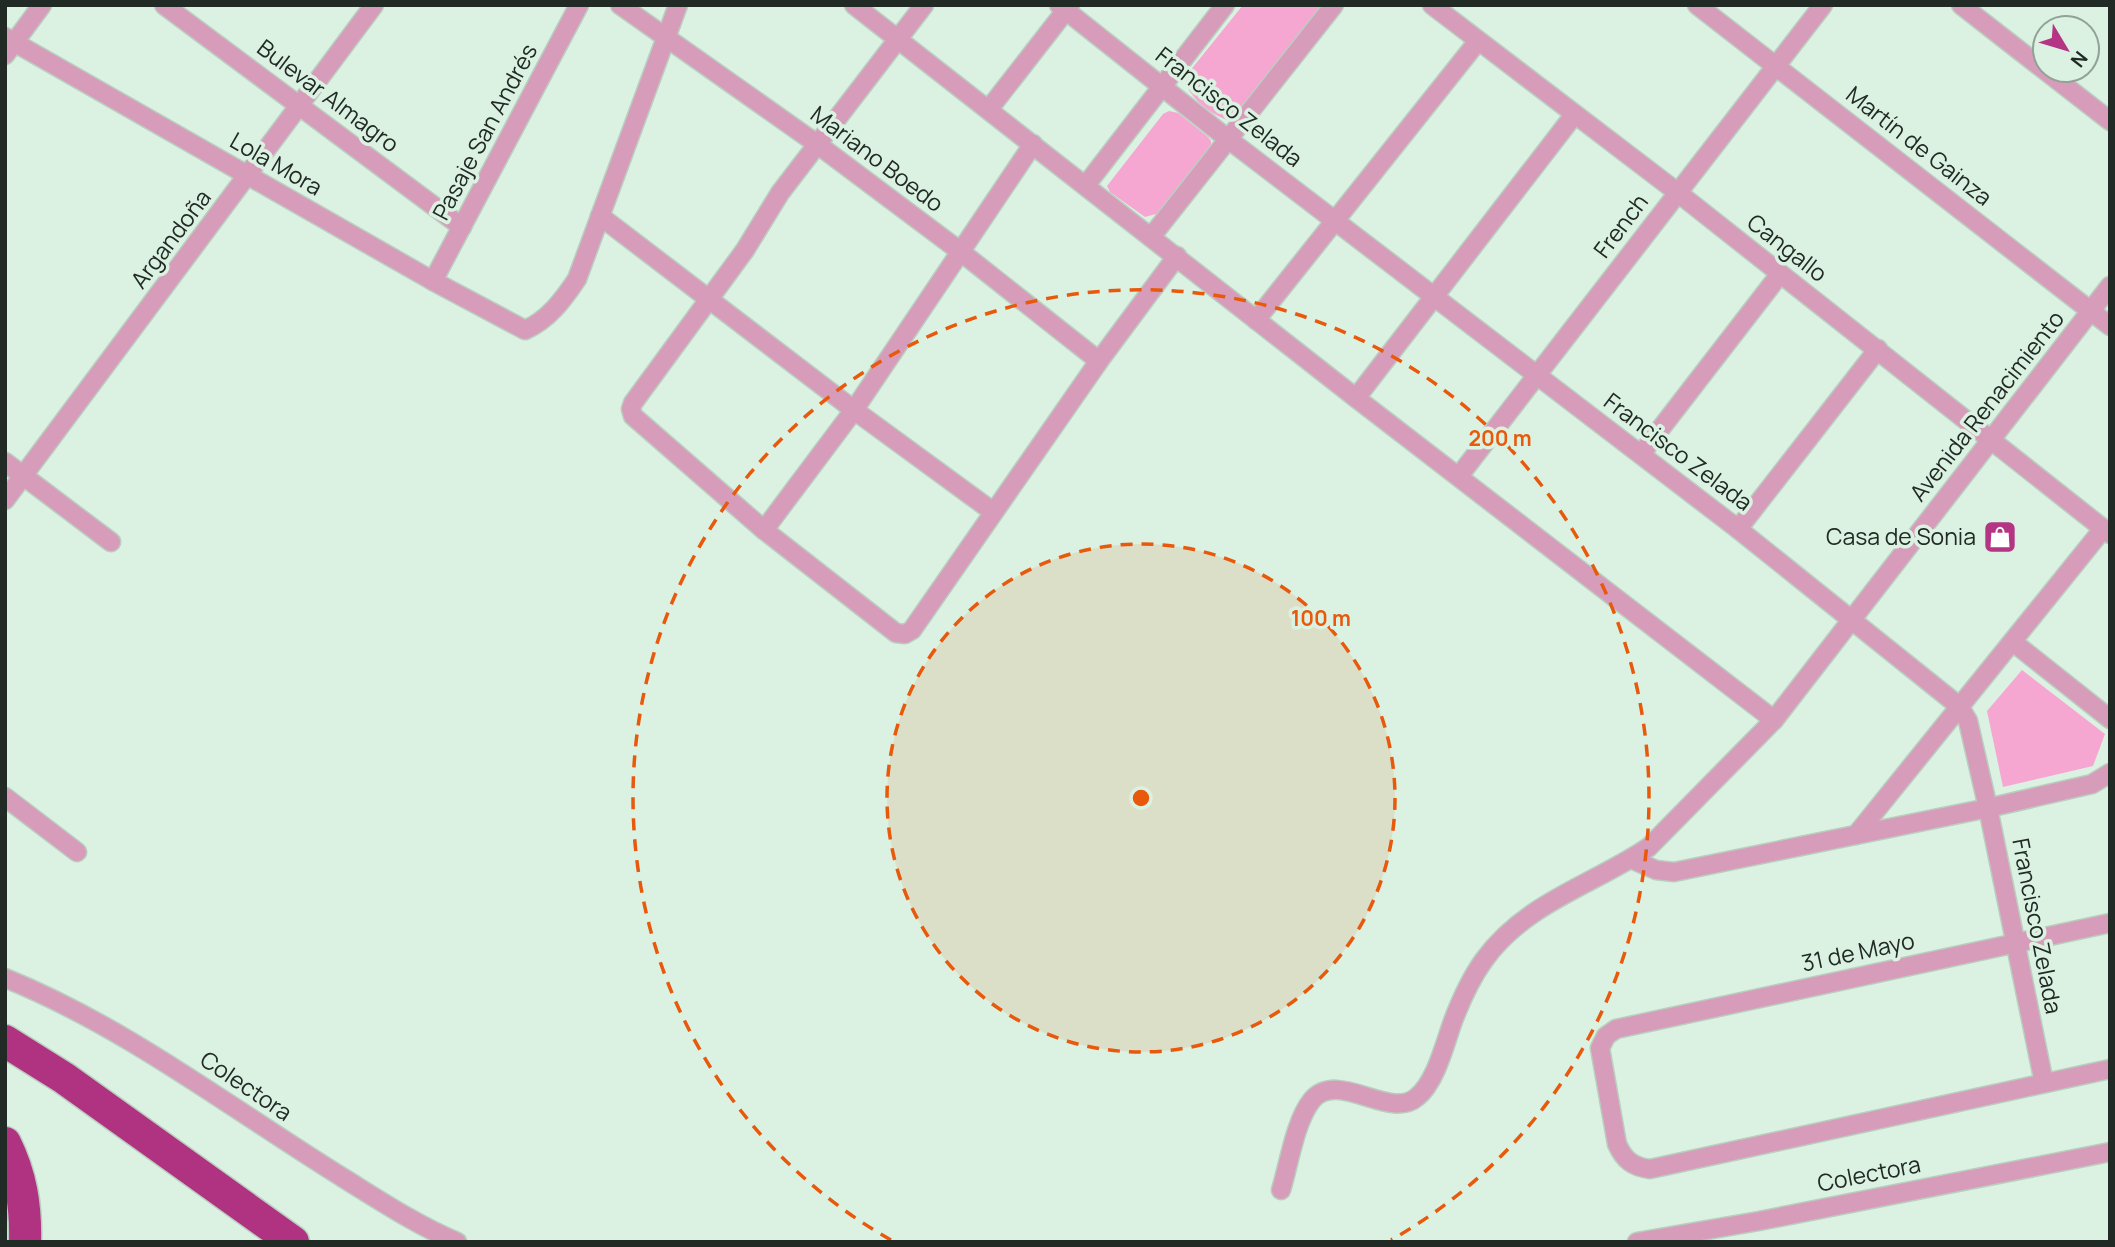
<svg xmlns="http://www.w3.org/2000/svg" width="2115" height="1247" font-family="Manrope,sans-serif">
  <rect width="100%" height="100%" fill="#dbf2e2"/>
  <g fill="#f5a7d1">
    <path d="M1243 5H1325L1237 117 1230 121C1213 116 1185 96 1185 77Z"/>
    <polygon points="1169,111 1178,113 1208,137 1211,141 1211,151 1163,212 1145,217 1110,192 1107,186 1163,114"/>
    <polygon points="2022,670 2105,734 2093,766 2003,787 1987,711"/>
  </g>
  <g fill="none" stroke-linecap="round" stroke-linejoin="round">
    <defs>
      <g id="street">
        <polyline points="164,5 462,227"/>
        <polyline points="620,5 817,144 961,252 1099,361"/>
        <polyline points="854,5 1356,398 1774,720"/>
        <polyline points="924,5 780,193 745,250 633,403 631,409 633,416 764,530 896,633 905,634 912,630 1099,361 1177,256"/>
        <polyline points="1059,5 1228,139 1738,529 1959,706 1968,721 1988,808 2044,1083"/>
        <polyline points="1432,5 1677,192 2110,534"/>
        <polyline points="1697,5 2110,326"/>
        <polyline points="1961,5 2110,121"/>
        <path d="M5 37 433 281 525 330C548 320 563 300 577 279L678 5"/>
        <polyline points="5,55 42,5"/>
        <polyline points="989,109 1070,5"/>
        <polyline points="1086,185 1225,5"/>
        <polyline points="600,216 854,410 992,511"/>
        <polyline points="1151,237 1334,5"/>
        <polyline points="433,281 579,5"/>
        <polyline points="1256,320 1478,41"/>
        <polyline points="1356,398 1574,115"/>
        <polyline points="1641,454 1780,274"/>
        <polyline points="5,462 111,542"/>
        <polyline points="1459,476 1823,5"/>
        <polyline points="5,500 374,5"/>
        <polyline points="1738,529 1878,349"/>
        <polyline points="764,530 854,410 1033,144"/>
        <polyline points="2013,642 2110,719"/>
        <polyline points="5,797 77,852"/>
        <polyline points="1856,835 2103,529"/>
        <polyline points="1631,859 1656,870 1674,872 1988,808 2092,784 2110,773"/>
        <path d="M2110 923 1616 1029 1606 1036 1600 1048 1617 1144C1624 1160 1633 1167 1650 1169L2110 1069"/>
        <path d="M5 978C128 1028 233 1110 345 1179 382 1202 417 1225 457 1242"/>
        <path d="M1281 1190C1289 1164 1295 1121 1312 1100 1338 1069 1390 1121 1417 1097 1436 1082 1445 1043 1453 1021 1461 1000 1471 978 1484 960 1526 902 1593 885 1649 847L1774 720 2110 286"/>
        <polyline points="1637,1242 1759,1221 2110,1152"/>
      </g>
      <g id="highway">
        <polyline points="5,1041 64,1078 293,1242"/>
        <path d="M5 1143C21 1175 26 1206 25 1242"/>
      </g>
    </defs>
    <use href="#street" stroke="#bacec0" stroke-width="21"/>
    <use href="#highway" stroke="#bacec0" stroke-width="35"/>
    <use href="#street" stroke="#d79cba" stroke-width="18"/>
    <use href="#highway" stroke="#b03381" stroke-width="32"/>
  </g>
  <circle cx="1141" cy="798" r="254" fill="#e8590c" fill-opacity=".12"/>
  <g fill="none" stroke="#e8590c" stroke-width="3.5" stroke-dasharray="12 9">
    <circle cx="1141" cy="798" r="254"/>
    <path d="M891 1240A508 508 0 1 1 1391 1240"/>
  </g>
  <defs>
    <symbol id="shop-square" viewBox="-11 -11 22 22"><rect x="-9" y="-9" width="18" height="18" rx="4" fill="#b33584" stroke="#dbf2e2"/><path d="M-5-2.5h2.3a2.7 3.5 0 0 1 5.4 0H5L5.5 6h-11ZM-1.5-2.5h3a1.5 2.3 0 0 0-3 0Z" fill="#fff"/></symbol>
  </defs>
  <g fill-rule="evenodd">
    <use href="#shop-square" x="1981" y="518" width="38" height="38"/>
  </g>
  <g text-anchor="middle" stroke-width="7" stroke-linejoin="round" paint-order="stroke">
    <g font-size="23" fill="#212a24" stroke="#dbf2e2">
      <text transform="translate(328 96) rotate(37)" y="8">Bulevar Almagro</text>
      <text transform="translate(1229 107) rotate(38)" y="8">Francisco Zelada</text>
      <text transform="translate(485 132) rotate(-62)" y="8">Pasaje San Andrés</text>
      <text transform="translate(1919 146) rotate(38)" y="8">Martín de Gainza</text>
      <text transform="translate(877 159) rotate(37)" y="8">Mariano Boedo</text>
      <text transform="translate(276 164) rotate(30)" y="8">Lola Mora</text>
      <text transform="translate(1621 226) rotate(-53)" y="8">French</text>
      <text transform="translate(171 239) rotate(-53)" y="8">Argandoña</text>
      <text transform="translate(1787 248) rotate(38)" y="8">Cangallo</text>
      <text transform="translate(1987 406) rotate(-52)" y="8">Avenida Renacimiento</text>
      <text transform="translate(1678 452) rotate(37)" y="8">Francisco Zelada</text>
      <text transform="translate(2037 926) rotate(79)" y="8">Francisco Zelada</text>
      <text transform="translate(1858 952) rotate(-12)" y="8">31 de Mayo</text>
      <text transform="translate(246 1086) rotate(34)" y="8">Colectora</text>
      <text transform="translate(1869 1174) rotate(-11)" y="8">Colectora</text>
    </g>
    <g font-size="23" fill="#212a24" stroke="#dbf2e2" text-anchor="end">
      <text x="1976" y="545">Casa de Sonia</text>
    </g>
  </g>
  <circle cx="1141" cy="798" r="10" fill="#e8590c" stroke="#dbf2e2" stroke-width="3.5"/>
  <g font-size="21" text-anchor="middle" font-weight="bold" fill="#e8590c" stroke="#dbf2e2" stroke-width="7" stroke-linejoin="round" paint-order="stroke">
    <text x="1500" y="446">200 m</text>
    <text x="1321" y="626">100 m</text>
  </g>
  <rect width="2115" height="1247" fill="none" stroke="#212a24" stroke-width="14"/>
  <g transform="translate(2066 49) rotate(128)"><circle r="33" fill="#dbf2e2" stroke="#91a296" stroke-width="2"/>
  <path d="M0-5L12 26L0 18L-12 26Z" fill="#b33584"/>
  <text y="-10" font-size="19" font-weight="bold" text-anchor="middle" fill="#212a24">N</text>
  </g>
</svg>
